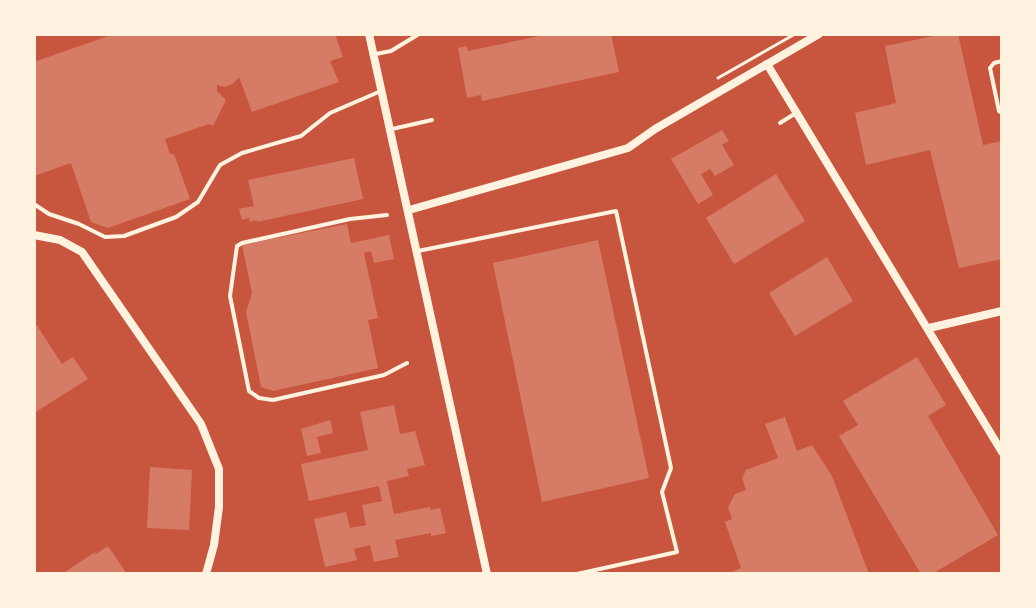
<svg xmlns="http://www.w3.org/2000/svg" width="1036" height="608" font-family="Ubuntu,sans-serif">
  <rect width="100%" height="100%" fill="#c8553d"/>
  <g fill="#d67c66">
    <polygon points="114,34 335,34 343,57 330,61 339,82 252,112 239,77 234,83 225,87 217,85 217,91 226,100 213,126 209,124 165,139 170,154 174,154 190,199 108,228 91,222 71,163 34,176 34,62"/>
    <polygon points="549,34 611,34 619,72 482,101 481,95 467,98 458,48 467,46 468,51"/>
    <polygon points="944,34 958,34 983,145 1002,141 1002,259 959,268 930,150 866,165 855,113 896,103 885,46"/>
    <polygon points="722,130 729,141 722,145 734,165 715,176 710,169 701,174 713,195 698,204 671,159"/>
    <polygon points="354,158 363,199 257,222 257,220 250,222 249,218 242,220 239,209 254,206 248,180"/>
    <polygon points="776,174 805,221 734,264 706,218"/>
    <polygon points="347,224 351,243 389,235 394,259 374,263 371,251 364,253 378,318 368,320 378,368 273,391 261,387 246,312 252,293 242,245"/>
    <polygon points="598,240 649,478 542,502 493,263"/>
    <polygon points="827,257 853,301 795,336 769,293"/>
    <polygon points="34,321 62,364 73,357 88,379 34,413"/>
    <polygon points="917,357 946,405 928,416 998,535 932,574 921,574 839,436 858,425 843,401"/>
    <polygon points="394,405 400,434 415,431 425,465 407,469 409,476 387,481 394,514 430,507 431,510 440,508 446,533 431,536 431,533 395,540 399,557 374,562 370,545 354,549 357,560 325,567 314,519 346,512 350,528 366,525 362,505 382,501 379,486 309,501 301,464 368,450 360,412"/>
    <polygon points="785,417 797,451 812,445 832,476 869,574 727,574 741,568 725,522 732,519 728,507 735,494 746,490 742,478 746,470 778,458 765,424"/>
    <polygon points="330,420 333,433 317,437 321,453 307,456 301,429"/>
    <polygon points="150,467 192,470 189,530 147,528"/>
    <polygon points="108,546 127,574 62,574 95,552 96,554"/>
  </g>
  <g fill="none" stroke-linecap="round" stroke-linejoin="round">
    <polyline stroke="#fff3e0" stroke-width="3" points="718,78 795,34"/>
    <g stroke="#fff3e0" stroke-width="4">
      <polyline points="376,54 391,51 419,34"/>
      <polyline points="1002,61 994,63 990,68 999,111 1002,113"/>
      <polyline points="780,123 796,113"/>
      <polyline points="392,129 432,120"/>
      <polyline points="34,204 49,214 79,224 105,237 124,236 176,217 198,202 220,165 242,153 301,136 330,113 381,91"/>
      <polyline points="387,215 350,219 242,243 237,246 230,296 249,391 259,398 273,400 384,375 407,363"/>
      <polyline points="418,251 616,211 671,468 662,492 677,552 577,574"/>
    </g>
    <g stroke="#fff3e0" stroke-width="8">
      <polyline points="369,34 487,574"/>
      <polyline points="767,64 1002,452"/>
      <polyline points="409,210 628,148 655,129 819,34"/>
      <polyline points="34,235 60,240 82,252 201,424 219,469 219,507 214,545 206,574"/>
      <polyline points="929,328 1002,311"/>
    </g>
  </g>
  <rect width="1036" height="608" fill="none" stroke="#fff3e0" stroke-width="72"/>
</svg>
